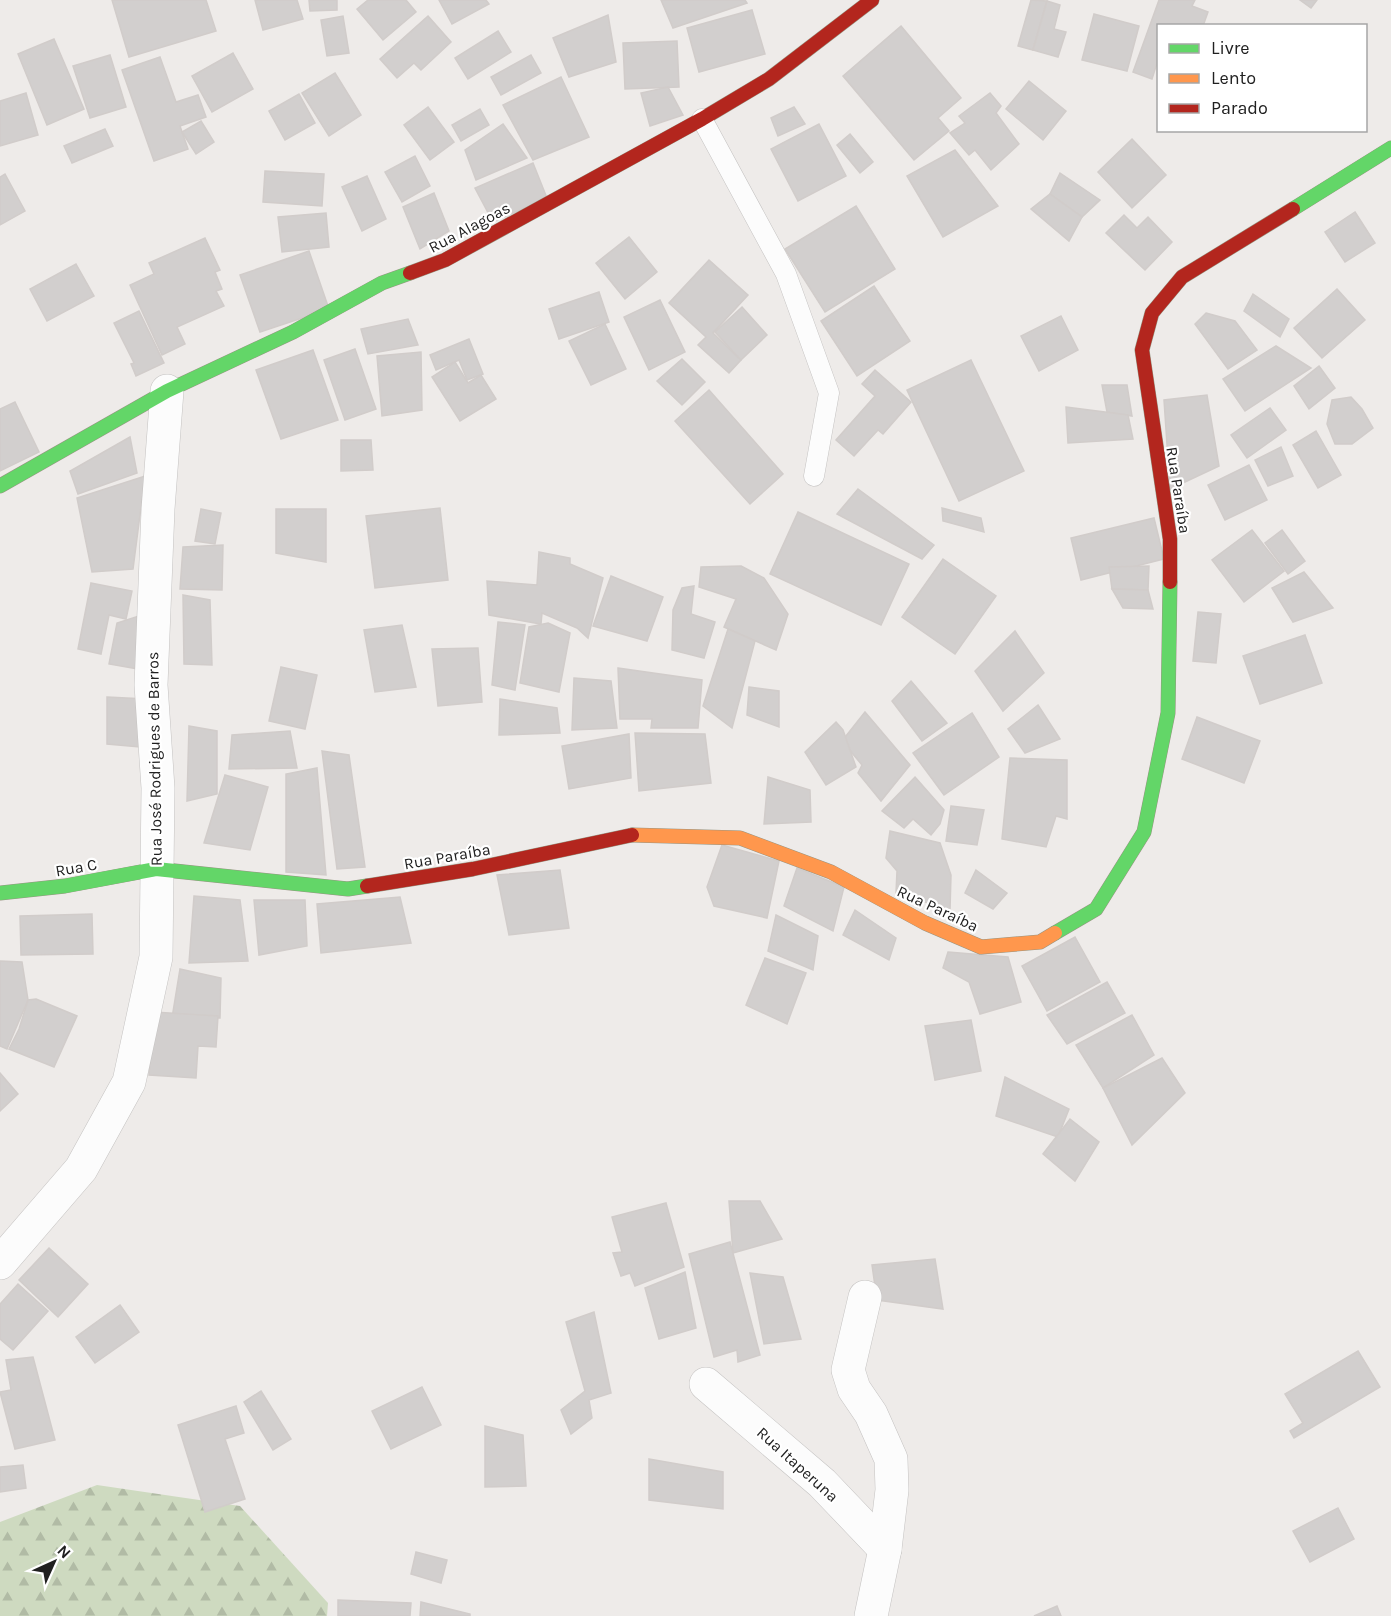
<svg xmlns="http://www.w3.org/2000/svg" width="1391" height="1616" font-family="Karla,sans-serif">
  <defs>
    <pattern id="forest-firs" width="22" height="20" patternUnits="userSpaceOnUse" patternTransform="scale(1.5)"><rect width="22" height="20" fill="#cedac0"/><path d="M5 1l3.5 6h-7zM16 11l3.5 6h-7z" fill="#b1bba5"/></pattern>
  </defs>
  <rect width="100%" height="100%" fill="#eeebe9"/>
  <polygon fill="url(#forest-firs)" points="97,1485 240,1506 328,1603 327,1616 0,1616 0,1522"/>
  <g fill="#d2cfce" stroke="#d1ccca" stroke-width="1.5">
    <polygon points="112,0 206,0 216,31 129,57"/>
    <polygon points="255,0 297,0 303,19 263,30"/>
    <polygon points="309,0 337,0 337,10 310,11"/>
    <polygon points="368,0 406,0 416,12 383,40 357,9"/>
    <polygon points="439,0 486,0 489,4 452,24"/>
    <polygon points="661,0 745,0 747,3 673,28"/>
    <polygon points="1031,0 1047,1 1033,50 1018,46"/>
    <polygon points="1159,0 1195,0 1192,6 1208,12 1203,26 1158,26 1158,60 1152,79 1133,72"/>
    <polygon points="1300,0 1317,0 1311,8"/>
    <polygon points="1047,1 1060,5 1054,29 1066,32 1058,57 1033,50"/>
    <polygon points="752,10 765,54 699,72 687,28"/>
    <polygon points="1094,14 1139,26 1127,71 1082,60"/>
    <polygon points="608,15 616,62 569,77 553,38"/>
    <polygon points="343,16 349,53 327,56 321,20"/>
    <polygon points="428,16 451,42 421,70 414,63 397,78 380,59"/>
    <polygon points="901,26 961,98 938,118 949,131 914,160 843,76"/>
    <polygon points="498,31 511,52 468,79 455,58"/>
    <polygon points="54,39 84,109 47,125 18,54"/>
    <polygon points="677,41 679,87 625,89 623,43"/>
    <polygon points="233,53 253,89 212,112 192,76"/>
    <polygon points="110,55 126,107 90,118 73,66"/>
    <polygon points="531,55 541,73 501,95 491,77"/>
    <polygon points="160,57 176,102 198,95 206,117 180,126 188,149 154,161 122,70"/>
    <polygon points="335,73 361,115 329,136 302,93"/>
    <polygon points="561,77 589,137 533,160 503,105"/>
    <polygon points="1029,81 1066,111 1043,140 1006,109"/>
    <polygon points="668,87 683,115 650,126 641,93"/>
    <polygon points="26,93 38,135 0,146 0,101"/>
    <polygon points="990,93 1001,106 996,113 1019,144 991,170 975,150 969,155 950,133 965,123 959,116"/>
    <polygon points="299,94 315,123 285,140 269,111"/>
    <polygon points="428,107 454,142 430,160 404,125"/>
    <polygon points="794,107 805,124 778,136 771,118"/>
    <polygon points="480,109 489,125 461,141 452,125"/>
    <polygon points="201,121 214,142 196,154 182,132"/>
    <polygon points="503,124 527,158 476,180 465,150"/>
    <polygon points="819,124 846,176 798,201 771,149"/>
    <polygon points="105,129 113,146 72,163 64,146"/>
    <polygon points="850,134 873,162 860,173 837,145"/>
    <polygon points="1132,139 1166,175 1132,208 1098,172"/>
    <polygon points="955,150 998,206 943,237 907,176"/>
    <polygon points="415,156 430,186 402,202 385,172"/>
    <polygon points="533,163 547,198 493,222 475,188"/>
    <polygon points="265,171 324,174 322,206 263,202"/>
    <polygon points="1060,173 1100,200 1082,217 1050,194"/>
    <polygon points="5,174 25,211 0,225 0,177"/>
    <polygon points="367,176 386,219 362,231 342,187"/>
    <polygon points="434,193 449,231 420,249 403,207"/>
    <polygon points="1050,194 1082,217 1069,241 1031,209"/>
    <polygon points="856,206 895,269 825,312 785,249"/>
    <polygon points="1355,212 1375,243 1345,262 1325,232"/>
    <polygon points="326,213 329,247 282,252 278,217"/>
    <polygon points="1124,215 1137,228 1148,217 1172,242 1145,270 1106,233"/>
    <polygon points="629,237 657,272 625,299 596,263"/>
    <polygon points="205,238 220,270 215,272 222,289 216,291 224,306 177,327 185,344 162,355 130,285 154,274 149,263"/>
    <polygon points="309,251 329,309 260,332 240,275"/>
    <polygon points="709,260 748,295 713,333 741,360 729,373 698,345 706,337 669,303"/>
    <polygon points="76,264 94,296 47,321 30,289"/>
    <polygon points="874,286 910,341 857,376 821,321"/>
    <polygon points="1337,289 1365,320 1322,358 1294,328"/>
    <polygon points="599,292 609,322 559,339 549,309"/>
    <polygon points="1253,294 1289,319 1280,337 1244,311"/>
    <polygon points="660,300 685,352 649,370 624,317"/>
    <polygon points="742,307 767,335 741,360 715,332"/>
    <polygon points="139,311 164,363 136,376 131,364 134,363 114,323"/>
    <polygon points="1206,313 1235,321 1257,350 1228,369 1195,324"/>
    <polygon points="1061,316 1078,350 1039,371 1021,336"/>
    <polygon points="408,319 418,345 368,354 361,329"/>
    <polygon points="605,324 626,369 591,385 569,341"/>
    <polygon points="469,339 483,374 467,380 459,360 436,370 430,355"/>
    <polygon points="1276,346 1311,368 1245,411 1223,379"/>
    <polygon points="355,349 376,409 345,420 324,360"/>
    <polygon points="313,350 338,420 281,439 256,370"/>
    <polygon points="421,352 422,410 382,416 377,356"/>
    <polygon points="682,359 705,382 682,405 657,381"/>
    <polygon points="971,360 1024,471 959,501 907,390"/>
    <polygon points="455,362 468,383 481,375 496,399 460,421 432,377"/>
    <polygon points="1319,366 1335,388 1309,409 1294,386"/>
    <polygon points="875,370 911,402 883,434 878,430 854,456 836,440 875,396 862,384"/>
    <polygon points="1102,385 1127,385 1132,416 1107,412"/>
    <polygon points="709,390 783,474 750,504 675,421"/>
    <polygon points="1207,395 1219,466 1170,489 1164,400"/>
    <polygon points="1351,397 1362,409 1373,428 1352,444 1335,444 1327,424 1332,400"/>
    <polygon points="15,402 39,452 0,471 0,409"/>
    <polygon points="1066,407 1128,415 1133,439 1068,443"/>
    <polygon points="1270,408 1286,430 1247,458 1231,435"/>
    <polygon points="1316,431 1341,475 1318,488 1293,445"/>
    <polygon points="130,437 137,473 78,494 70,471"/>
    <polygon points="341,440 371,440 373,470 341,471"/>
    <polygon points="1281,447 1293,476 1268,486 1255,460"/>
    <polygon points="1249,465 1267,500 1225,520 1208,485"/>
    <polygon points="145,476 133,569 92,572 77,498"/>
    <polygon points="858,489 934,545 922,559 837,514"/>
    <polygon points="440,508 448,580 375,588 366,516"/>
    <polygon points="942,508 981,518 984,532 943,521"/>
    <polygon points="201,509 221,513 215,544 195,541"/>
    <polygon points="276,509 326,509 326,562 276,553"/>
    <polygon points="798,512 909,564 881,625 770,574"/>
    <polygon points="1154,518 1164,559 1081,580 1071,538"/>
    <polygon points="1252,530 1284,571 1244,602 1212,560"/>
    <polygon points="1282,530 1305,561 1288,574 1265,543"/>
    <polygon points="223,545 222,590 180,589 183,547"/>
    <polygon points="539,552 570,558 570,564 603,578 588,638 577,628 542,613 541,624 489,615 487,581 537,585"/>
    <polygon points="943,559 996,596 955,654 902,617"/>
    <polygon points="741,566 764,578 788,614 776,650 724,627 736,599 699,587 701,567"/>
    <polygon points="1149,566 1148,590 1112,589 1109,567"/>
    <polygon points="1304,572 1333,608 1293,622 1272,588"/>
    <polygon points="611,576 663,597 647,641 593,626"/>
    <polygon points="91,583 132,591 126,619 109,615 101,654 78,649"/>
    <polygon points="694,586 691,614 715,622 704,658 672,650 673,610 682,588"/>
    <polygon points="1112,589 1148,590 1153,609 1123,608"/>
    <polygon points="183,595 210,600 212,665 184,664"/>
    <polygon points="1198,612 1221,614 1216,663 1193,661"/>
    <polygon points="139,616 144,670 109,664 117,623"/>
    <polygon points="498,622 525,625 515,690 492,685"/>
    <polygon points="548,623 570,633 559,692 520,683 529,627"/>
    <polygon points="402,625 416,687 375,692 364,630"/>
    <polygon points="728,629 755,641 732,728 703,706"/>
    <polygon points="1015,631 1044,673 1003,711 975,671"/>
    <polygon points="1305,635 1322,683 1260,704 1243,656"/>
    <polygon points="478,648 482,702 438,706 432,649"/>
    <polygon points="281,667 317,675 305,729 269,721"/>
    <polygon points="618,668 702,680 698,728 651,728 652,719 620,719"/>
    <polygon points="574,678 611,681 617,728 572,730"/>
    <polygon points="911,681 947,723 922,741 892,701"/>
    <polygon points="749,687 779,691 779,727 747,715"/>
    <polygon points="107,697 146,699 151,748 107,744"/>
    <polygon points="500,699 557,708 560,733 499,735"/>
    <polygon points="1038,705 1060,739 1025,753 1008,729"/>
    <polygon points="865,712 910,765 881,801 858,773 862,765 842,741"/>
    <polygon points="972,713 999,757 944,795 913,753"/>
    <polygon points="1197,717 1260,741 1244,783 1182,759"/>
    <polygon points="836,722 843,730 856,767 826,785 805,752"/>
    <polygon points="189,726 217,731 217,794 187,801"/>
    <polygon points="290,731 297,768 229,769 232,735"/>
    <polygon points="635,733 705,734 711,783 639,791"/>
    <polygon points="629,734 631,778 569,789 562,746"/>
    <polygon points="322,751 349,755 365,867 337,869"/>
    <polygon points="1010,758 1067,760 1067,819 1056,816 1046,847 1002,839"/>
    <polygon points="317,768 326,875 286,872 286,774"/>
    <polygon points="225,775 268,787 250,850 204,843"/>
    <polygon points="768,777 810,790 811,822 764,824"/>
    <polygon points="915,777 944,810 940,824 931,835 913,819 904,828 882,811"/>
    <polygon points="951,806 984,810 977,845 946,841"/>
    <polygon points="890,831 940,843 951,875 950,910 896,893 897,871 886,858"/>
    <polygon points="722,845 779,861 767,918 714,906 707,887"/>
    <polygon points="797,868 844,887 833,931 784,906"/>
    <polygon points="560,870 569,928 509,935 497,875"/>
    <polygon points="976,870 1007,893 993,909 965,893"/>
    <polygon points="194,896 240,900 248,961 189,963"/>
    <polygon points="400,897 411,943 321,953 317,904"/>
    <polygon points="254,900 305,900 307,946 259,955"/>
    <polygon points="855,910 896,938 889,960 843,935"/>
    <polygon points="92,914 93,954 21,955 20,916"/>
    <polygon points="776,915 818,936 813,970 768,951"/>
    <polygon points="1075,937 1100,982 1047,1011 1022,966"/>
    <polygon points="948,952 1008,957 1021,1002 980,1014 969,982 943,968"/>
    <polygon points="765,958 806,973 787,1024 746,1005"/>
    <polygon points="0,961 22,962 28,1000 7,1049 0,1046"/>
    <polygon points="180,969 221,978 220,1018 172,1018"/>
    <polygon points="1107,982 1125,1013 1067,1044 1047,1015"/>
    <polygon points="36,999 77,1016 54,1067 9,1049 19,1029 28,1000"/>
    <polygon points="153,1012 218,1016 216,1047 198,1046 196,1078 149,1075"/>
    <polygon points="1132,1015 1154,1055 1103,1088 1076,1045"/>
    <polygon points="971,1020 981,1071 935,1080 925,1026"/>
    <polygon points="1162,1058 1185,1093 1132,1145 1103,1088"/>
    <polygon points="0,1073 18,1094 0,1111"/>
    <polygon points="1005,1077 1069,1109 1058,1137 996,1116"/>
    <polygon points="1070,1119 1099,1142 1075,1181 1043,1154"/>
    <polygon points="729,1201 760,1201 782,1239 733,1253"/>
    <polygon points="666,1203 684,1267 635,1286 630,1273 621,1276 613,1253 622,1252 612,1217"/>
    <polygon points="730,1242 760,1355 738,1362 737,1350 714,1357 689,1254"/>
    <polygon points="49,1248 88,1284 58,1317 19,1280"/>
    <polygon points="935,1259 943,1309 877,1300 872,1265"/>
    <polygon points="685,1272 696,1328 659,1339 645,1288"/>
    <polygon points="750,1273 783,1277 801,1339 764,1344"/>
    <polygon points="18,1284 48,1311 13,1350 0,1339 0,1304"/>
    <polygon points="120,1305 139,1332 95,1363 76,1337"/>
    <polygon points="594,1312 611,1393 589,1400 592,1418 571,1434 561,1410 585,1391 566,1322"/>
    <polygon points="1358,1351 1380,1387 1294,1438 1290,1431 1303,1423 1285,1394"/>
    <polygon points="33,1357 55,1440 15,1449 0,1392 11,1390 6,1360"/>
    <polygon points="422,1387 441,1425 391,1449 372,1411"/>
    <polygon points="261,1391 291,1439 273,1450 244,1402"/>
    <polygon points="236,1406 244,1433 225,1439 245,1499 205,1512 178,1425"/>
    <polygon points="485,1426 523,1435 526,1486 485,1487"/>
    <polygon points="649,1459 723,1472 723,1509 649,1500"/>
    <polygon points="23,1465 26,1488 0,1492 0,1467"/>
    <polygon points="1338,1508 1354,1539 1310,1562 1293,1531"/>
    <polygon points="416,1552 447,1560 441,1583 411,1574"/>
    <polygon points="338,1600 411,1603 410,1616 338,1616"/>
    <polygon points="421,1602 470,1614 470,1616 420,1616"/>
    <polygon points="1057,1606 1061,1616 1034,1616"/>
  </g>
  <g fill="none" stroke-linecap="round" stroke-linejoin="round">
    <defs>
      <polyline id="lane" points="702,119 786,274 829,393 814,476"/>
      <g id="street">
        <polyline points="0,1263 81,1169 129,1082 156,957 158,788 151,685 158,509 167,391"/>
        <polyline points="865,1297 848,1370 854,1389 871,1414 891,1459 892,1490 885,1549 871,1616"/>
        <polyline points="706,1384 822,1483 885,1549"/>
      </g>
      <g id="fast">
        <polyline points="1293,209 1391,148"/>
        <polyline points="0,486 167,391 293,332 382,283 410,273"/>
        <polyline points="0,893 65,886 156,869 348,889 367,886"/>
        <polyline points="1055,933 1096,909 1144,832 1168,713 1170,582"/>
      </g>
      <polyline id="slow" points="632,835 740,838 831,872 925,923 981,947 1040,942 1055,933"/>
      <g id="jam">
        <polyline points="410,273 445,260 702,119 769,79 872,0"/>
        <polyline points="1170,582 1170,539 1142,350 1152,313 1182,277 1293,209"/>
        <polyline points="367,886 473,869 632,835"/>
      </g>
    </defs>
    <use href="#lane" stroke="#c4c2c1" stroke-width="21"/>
    <use href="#street" stroke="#c4c2c1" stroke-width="34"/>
    <use href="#fast" stroke="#979582" stroke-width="15"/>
    <use href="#slow" stroke="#979582" stroke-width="15"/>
    <use href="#jam" stroke="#979582" stroke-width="15"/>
    <use href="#lane" stroke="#fcfcfc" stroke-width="20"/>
    <use href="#street" stroke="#fcfcfc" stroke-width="33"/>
    <use href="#fast" stroke="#63d668" stroke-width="14"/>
    <use href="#slow" stroke="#ff974d" stroke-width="14"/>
    <use href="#jam" stroke="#b3261e" stroke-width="14"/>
  </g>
  <g text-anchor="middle" stroke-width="4.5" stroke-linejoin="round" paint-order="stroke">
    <g font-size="16" fill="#202020" stroke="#fff">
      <text transform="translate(469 227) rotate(-28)" y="6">Rua Alagoas</text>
      <text transform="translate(1179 490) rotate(81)" y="6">Rua Paraíba</text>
      <text transform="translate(154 759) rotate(-91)" y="6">Rua José Rodrigues de Barros</text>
      <text transform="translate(447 856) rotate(-10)" y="6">Rua Paraíba</text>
      <text transform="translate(76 867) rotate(-10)" y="6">Rua C</text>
      <text transform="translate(938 908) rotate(25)" y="6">Rua Paraíba</text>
      <text transform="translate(798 1464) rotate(42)" y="6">Rua Itaperuna</text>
    </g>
  </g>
  <rect x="1157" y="24" width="210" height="108" fill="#ffffff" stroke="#a6a6a6" stroke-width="1.5"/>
  <rect x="1169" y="44" width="30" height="9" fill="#63d668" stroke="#a6a6a6" stroke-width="1.5"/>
  <text x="1211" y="54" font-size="18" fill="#202020">Livre</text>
  <rect x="1169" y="74" width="30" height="9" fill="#ff974d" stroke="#a6a6a6" stroke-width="1.5"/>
  <text x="1211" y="84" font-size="18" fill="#202020">Lento</text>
  <rect x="1169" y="104" width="30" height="9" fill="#b3261e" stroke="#a6a6a6" stroke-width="1.5"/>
  <text x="1211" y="114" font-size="18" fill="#202020">Parado</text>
  <g transform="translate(54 1562) rotate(45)" stroke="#ffffff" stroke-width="4.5" paint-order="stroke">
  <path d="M0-4.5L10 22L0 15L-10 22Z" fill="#202020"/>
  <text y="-9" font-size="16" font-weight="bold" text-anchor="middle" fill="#202020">N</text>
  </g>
</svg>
